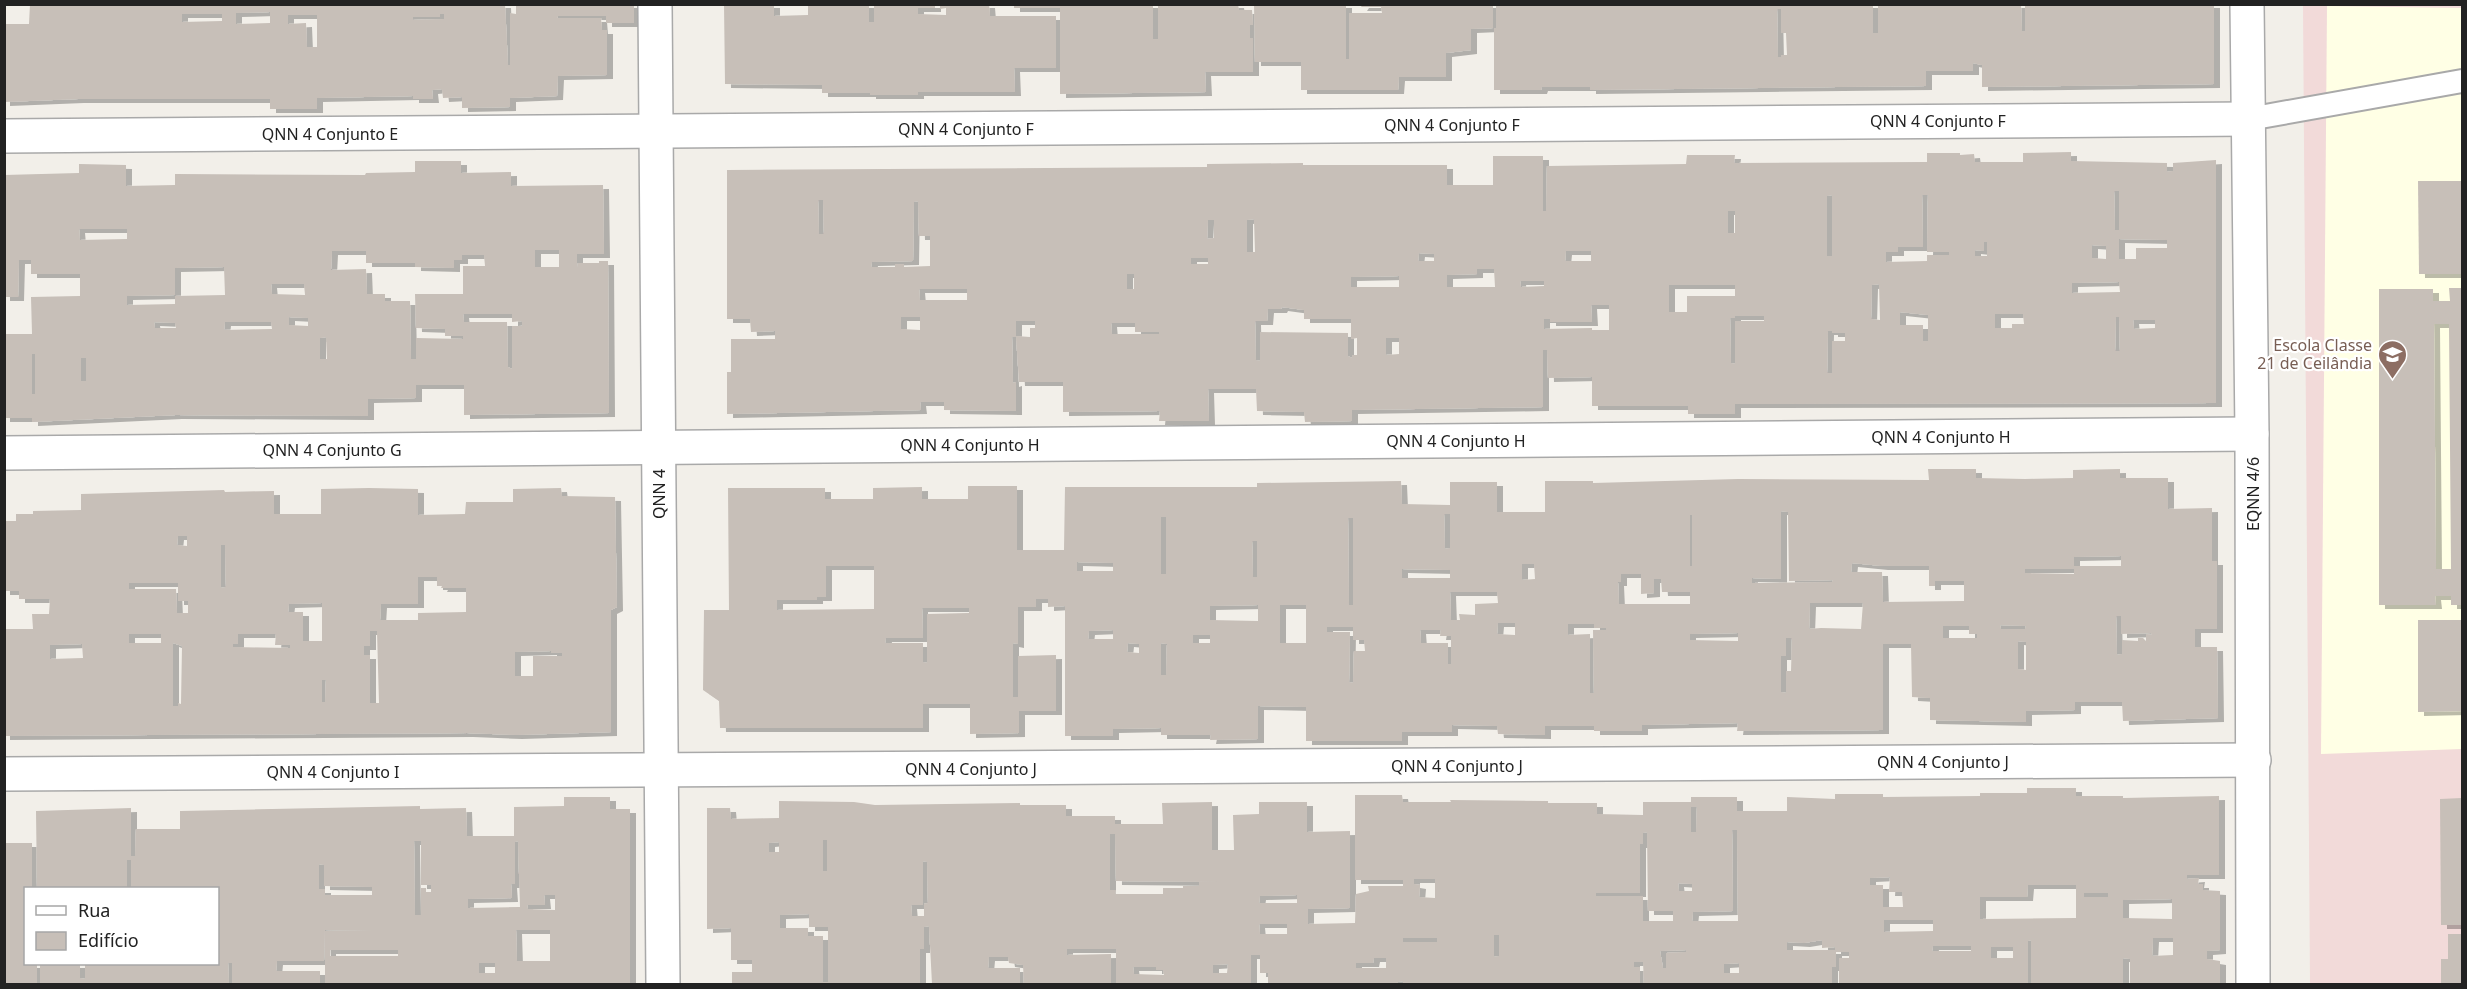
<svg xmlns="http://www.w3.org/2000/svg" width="2467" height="989" font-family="'Noto Sans',sans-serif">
  <defs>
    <filter id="shadow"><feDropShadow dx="6" dy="4" stdDeviation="0" flood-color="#0004"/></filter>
  </defs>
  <rect width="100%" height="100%" fill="#f2efe9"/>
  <polygon fill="#f2dad9" points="2303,5 2462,5 2462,984 2310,984"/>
  <polygon fill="#ffffe5" points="2327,6 2462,8 2462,749 2321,754"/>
  <g fill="#c7bfb8" fill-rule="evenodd" filter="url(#shadow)">
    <path d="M30 4H505L508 65H510V13L516 14V4H634V23H606V16H558L557 18H601L602 30H607V75L558 76 557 96 510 98V107L462 108V97L443 98 442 89 432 90 433 99H413V96L317 98V109H270V99H78L4 102V24H29ZM270 12V23L236 24V13ZM182 14H222V21L182 22ZM440 14H444V19L413 20V17H440ZM288 15H317V47H307L306 23 288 24Z"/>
    <polygon points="724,4 774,4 774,16 808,15 808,4 869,4 869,22 874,22 874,6 895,4 935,4 935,8 918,8 918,14 946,15 946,8 940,9 940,4 989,4 990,16 1056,16 1056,68 1014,68 1015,92 918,92 918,95 870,95 870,93 822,93 822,85 725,84"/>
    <polygon points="1014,4 1153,4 1153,39 1158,39 1158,4 1238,4 1239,10 1252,10 1253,25 1250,25 1250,38 1253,38 1253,72 1205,72 1206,92 1060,94 1060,8 1014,8"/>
    <polygon points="1254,4 1346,4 1346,59 1349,59 1349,13 1382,13 1381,7 1361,7 1363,4 1493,4 1493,28 1471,29 1471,50 1446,53 1446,77 1399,77 1398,90 1301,90 1301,62 1255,62"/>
    <path d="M1496 4H1873V33H1878V4H2021L2022 31H2025V4H2214V84L1982 87V65L1973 63V71H1926V86L1590 90V87H1542L1541 90H1494V28H1496ZM1777 9H1781V33H1786L1787 55H1781V57H1778Z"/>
    <path d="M2071 152V161L2167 163V172L2173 171V163L2216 160V403L1735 404V414H1688V406H1592V377L1548 378 1547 350H1543V407L1352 410V421L1305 422 1304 412 1257 411 1256 389H1208L1209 421H1159L1160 411 1063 412V382H1019L1016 336 1030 337V328H1035V321H1016V337H1012L1013 383 1016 382V411L944 410V402H920L921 410 727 414V372H731V339H775V331L751 332 750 319H727V170L1207 167V164L1303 163V165H1447V185H1493V156H1543V211H1546L1547 166 1686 164 1687 155H1735L1734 163 1927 162V153H1960V155L1974 154 1975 162H2023V153ZM2114 191H2119V230H2115ZM1832 195V256H1827V196ZM1922 195H1928L1927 252H1949V255H1927V261L1886 262V252H1898V247H1923ZM818 200H823L824 234H819ZM918 201 919 236H930V266L904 267V264H895V267H871L872 262 913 261 914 202ZM1728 211H1735V233H1728ZM1254 219 1255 252H1247V220ZM1208 220H1214V238L1207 239ZM2119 239 2167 240V248H2136V259H2119ZM1984 242H1987V256H1975V250L1984 251ZM2092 245 2106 246V259L2092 258ZM1566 251H1591V261H1565ZM1419 253 1434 254V261H1418ZM1191 258H1208V264H1191ZM1477 269H1494L1495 287H1447V275L1477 274ZM1127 274H1134V289H1127ZM1399 276V287H1351V277ZM1520 281H1544V286L1521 287ZM2119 282 2120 292 2072 293V283ZM1879 284 1880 320 1871 319 1872 285ZM1669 285H1735V296H1687V312H1669ZM919 289H967V300H920ZM1591 305H1609V330H1592V328L1544 329V319H1550V322H1592ZM1282 307 1304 310V319H1351V339L1357 338V355H1352V358L1348 356V333L1260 332V361L1256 360 1255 321H1267L1268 309H1281ZM1900 312 1928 315V341H1923V325H1900ZM1995 314H2023L2024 324H2012V328H1995ZM1735 316H1764V321H1735V364L1731 363 1730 318H1735ZM901 317H920V330L901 329ZM2116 317H2119L2120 351H2115ZM2133 320H2155V328L2134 329ZM1111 323H1135V332H1159V334H1112ZM1828 331H1832V333H1845V341H1832V373H1827ZM1386 338H1399V354L1386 355Z"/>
    <path d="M415 161H461V173L511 172V186L603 185 604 254H577V268L578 263H599V261H608L609 413 464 415V385H416V398L368 399V416L176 415 32 422V418H4V334H32L31 297 80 296V274H31V260H19L18 297H4V175L79 173V164L126 165V186L175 185V174L365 175 366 173 415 172ZM79 229H127V239L80 240ZM535 250H559V267H535ZM332 251H366V263H415V267L454 268V260H462V255H484L485 266H463V294H415L416 328 445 329V336H463V339L416 338V359H411L410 301H385V294H367L366 269 331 270ZM224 267 225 295 175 296V304L127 305V296L175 295V268ZM271 284H304L305 295 272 294ZM463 314H512V322L522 321V326H512V369L508 367 507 322H464ZM289 317 308 318V326L289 325ZM154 322 175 323 176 328H155ZM225 322H271L272 329 224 330ZM326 337 327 359H320V338ZM32 354H35V394H32ZM81 358H86V381H81Z"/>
    <polygon points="2418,181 2462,181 2462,274 2419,274"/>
    <path d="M2449 288H2462V605H2451V596H2435L2436 605H2379V289H2433V301H2450ZM2434 324H2449L2451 569H2436Z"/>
    <path d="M1928 469H1976V478L2025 479 2073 478V470L2120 469V478H2168V509L2212 508V561H2217V629H2195V647H2217L2218 718 2123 721 2122 702H2075V710L2026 711V722L1930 720V698L1912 697 1911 644H1883V730L1737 731 1738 723 1642 725V731H1594V726H1545V735L1498 734 1497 726 1452 725V732H1402V741H1306V707L1258 706V739L1210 740 1211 735H1161V728L1113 729V736H1065V606L1048 607V599H1036V607H1018V644L1013 643V697H1018V656L1056 655V711H1019V733L970 734V704H923V728H720L719 701 703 690 704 610H729L728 488H825V499H873V488L922 487V499H968V486H1017V550H1064L1065 487H1257V483L1401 481 1402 504 1450 505V482H1497V512H1545V481H1593V483L1738 479 1929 480ZM1781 511 1788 512 1789 581 1833 580 1832 582 1752 583V578L1781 579ZM1444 514H1450V548L1445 549ZM1690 515H1692V566H1690ZM1161 517H1166V574H1161ZM1348 518H1353V605H1349ZM1252 541H1257V577H1253ZM2121 556V566H2074V557ZM1077 562 1113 563V571H1077ZM1852 563 1882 566H1929V586H1935V581H1964V601L1883 602 1882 572H1851ZM1522 564H1534L1535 579 1522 580ZM826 566H874V609L777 610V600H817V597H826ZM1402 569 1450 570V578H1402ZM2025 569H2074V574L2025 573ZM1621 574H1641V594L1654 593V579H1661L1662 592H1690V604H1619L1618 582H1621ZM1450 592H1497L1498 603 1475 604V615L1459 614 1460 620H1451ZM1810 603H1863L1861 629 1821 628 1809 629ZM1258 605V621L1210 620V606ZM1280 605H1306V643H1280ZM922 608H969V613L927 614V663L923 662V643H885L886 638H923ZM2116 616H2121V634L2151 633 2152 635 2146 634V641L2143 638H2138V641L2122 640V654L2117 655ZM1498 623H1515V635L1497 634ZM1568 624H1594V628H1606V630H1593L1594 693H1590V634L1568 635ZM2000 625 2026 626 2025 629H2001ZM1943 626H1969V634H1977V638H1943ZM1327 627H1353V640H1364L1365 651H1354L1353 683 1349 682 1350 632H1327ZM1113 630V639H1088L1089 631ZM1420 630H1441L1440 636H1451V664H1448V643H1421ZM1738 633V641L1690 640V634ZM1193 635H1210V643H1193ZM1786 638H1792L1791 671H1786V693L1781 692V656H1786ZM2018 641 2026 642V670L2018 669ZM1128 643 1139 644V653L1127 652ZM1161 643 1167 644 1166 675H1161Z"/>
    <path d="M561 488 562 496 615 497 617 607 611 610V732L516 735 467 733 4 736V629H33L32 614H49L50 599H19V591H4V521H16V514H33V511L81 510V494L224 490 225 492 274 491V514H321V489L369 488 418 489V515L465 514 466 502H513V489ZM178 536H187V546L177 545ZM221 545H225L226 587 221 588ZM418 577H437V586H442L441 588H466V612L418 613V620H380L381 604H418ZM129 583H178V601H188V613H177L176 589H129ZM322 603V641H303V612H288L289 604ZM370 631H377L379 703H370V655H364V646H370ZM129 634H161V643H129ZM238 634H276L275 645H290V648L233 647V644H238ZM173 643 182 646 181 704 178 703V706H173ZM82 644 83 658 50 659V645ZM551 651V653H562V656H533V676H515V652ZM322 680H326L325 702H322Z"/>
    <polygon points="2418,620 2462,620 2462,711 2418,712"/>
    <path d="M2027 788H2076V796H2123V798L2219 796V875H2187V879L2199 878 2198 884H2203V890L2220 891V950L2207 951V959L2220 961V984H2130V959L2123 958V984H2031V940L2028 941V984H1839V958H1849V952H1836V967H1832V984H1644L1643 962H1634V967H1640V984H1403V981L1398 982V984H1268V973H1260V955H1251V984H1116V949H1067V955L1111 954V984H1024L1023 965 1009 963 1008 957H989L988 968H1020V984H932L929 926 924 927V949H920V984H732V972H752V960H731V928L707 929V808H730L731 819 779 818V801L854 802 875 805 1020 803V805H1066V816H1115V824H1163L1162 803 1212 802V850H1234L1233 815 1259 814V802H1307V832L1350 831V908L1308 909V924L1355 923 1356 894 1369 891 1368 886H1403V880H1355V795H1402L1403 802H1451L1450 800 1548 801V803H1597V814L1643 815V802H1691V797H1737V811H1787V797L1835 799V794H1883V797L1980 796V793H2027ZM1691 807H1697L1696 832H1691ZM1732 830H1737L1738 921H1692L1693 912 1733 911ZM1647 832 1648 911H1673V921H1643V896H1596V893H1640V844H1643V833ZM1110 834H1115L1116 881 1218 882H1199V886H1183V888H1163V894H1115L1116 890H1110ZM823 840H827V871H823ZM779 842V852H769V843ZM923 861 927 862 928 903 924 904V916H912L911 905H923ZM1890 877 1889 892H1902L1903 907H1883V885H1870V878ZM1414 879H1435V898L1419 897 1420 885 1414 884ZM1678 883 1692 884V891H1679ZM2028 885H2076V918L1980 919V897H2027ZM2084 893H2108V897H2084ZM1297 895V903H1259L1260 896ZM2172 899V919L2123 918V900ZM809 914V927H828V982H823V936H808V928H780V915ZM1884 920H1933V931L1884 932ZM1259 924H1287V934H1260ZM1494 935H1499V956L1494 957ZM1403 938H1437V942H1403ZM2153 938H2173V955L2152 956ZM1822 940V948L1835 947V950H1787V942L1804 943ZM1933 946H1971V951H1932ZM1991 947H2013V958H1991ZM1686 950V952L1666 953V968H1663L1660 951ZM1374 958H1386V968H1356V963H1373ZM1739 963V973H1724V964ZM1228 964 1227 973H1213V965ZM1133 967H1156V970H1163L1164 975 1134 974Z"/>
    <path d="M564 797H610V809H630V984H325V931L372 930H325V928L324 961H277L276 971H320V984H232V963H228L229 984H40V964H80V978L85 979V964H218V888H131V860H127V888H37L36 811 131 808V856H135L136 829H180V811L420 806V809L466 808 467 836H514V807L564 806ZM414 841H421V885H431V892H426V888H421V915H415ZM518 841 520 907 468 908V899L512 898 511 884H515V842ZM319 864 324 865V886L372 887V895H325V889H319ZM544 895H555V910L528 909 527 905H545ZM516 930H550V961H517ZM330 950H398V956H330ZM479 963H495V973H479Z"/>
    <polygon points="2462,798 2462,925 2441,925 2440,799"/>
    <polygon points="4,843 32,843 32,888 26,888 26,964 37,964 37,984 4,984"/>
    <polygon points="2448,934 2462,934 2462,984 2441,984 2441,959 2448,959"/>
  </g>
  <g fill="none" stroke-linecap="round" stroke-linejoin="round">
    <defs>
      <polyline id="service" points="2249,119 2462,81"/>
      <g id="minor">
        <polyline points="655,4 663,984"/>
        <polyline points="2247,4 2252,434 2253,984"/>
        <polyline points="4,136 2249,119"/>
        <polyline points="4,453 2252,434"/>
        <polyline points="4,774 2254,760"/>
      </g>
    </defs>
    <use href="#service" stroke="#a9a9a9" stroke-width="26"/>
    <use href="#minor" stroke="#a9a9a9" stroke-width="36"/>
    <use href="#service" stroke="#fff" stroke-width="22"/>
    <use href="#minor" stroke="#fff" stroke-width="33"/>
  </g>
  <defs>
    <symbol id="school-pin" viewBox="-11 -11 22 30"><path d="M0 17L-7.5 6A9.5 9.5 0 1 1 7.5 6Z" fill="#8d6e63" stroke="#fff"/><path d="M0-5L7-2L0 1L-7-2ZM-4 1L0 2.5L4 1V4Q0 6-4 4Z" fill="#fff"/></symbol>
  </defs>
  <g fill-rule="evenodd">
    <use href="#school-pin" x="2376" y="338" width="33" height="45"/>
  </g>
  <g text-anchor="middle" stroke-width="4.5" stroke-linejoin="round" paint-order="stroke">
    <g font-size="16" fill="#222" stroke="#fff">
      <text x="1938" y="127">QNN 4 Conjunto F</text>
      <text x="1452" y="131">QNN 4 Conjunto F</text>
      <text x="966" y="135">QNN 4 Conjunto F</text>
      <text x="330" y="140">QNN 4 Conjunto E</text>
      <text x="1941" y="443">QNN 4 Conjunto H</text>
      <text x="1456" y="447">QNN 4 Conjunto H</text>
      <text x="970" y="451">QNN 4 Conjunto H</text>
      <text x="332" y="456">QNN 4 Conjunto G</text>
      <text transform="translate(659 494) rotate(-90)" y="6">QNN 4</text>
      <text transform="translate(2253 494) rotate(-90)" y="6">EQNN 4/6</text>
      <text x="1943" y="768">QNN 4 Conjunto J</text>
      <text x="1457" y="772">QNN 4 Conjunto J</text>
      <text x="971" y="775">QNN 4 Conjunto J</text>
      <text x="333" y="778">QNN 4 Conjunto I</text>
    </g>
    <g font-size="16" fill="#785e54" stroke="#fff" text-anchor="end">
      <text x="2372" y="351">Escola Classe<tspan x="2372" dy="18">21 de Ceilândia</tspan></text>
    </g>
  </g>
  <rect width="2467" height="989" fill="none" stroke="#222222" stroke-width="12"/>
  <rect x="24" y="887" width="195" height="78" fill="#ffffff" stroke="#a7a7a7" stroke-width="1.5"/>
  <rect x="36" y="906" width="30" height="9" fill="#ffffff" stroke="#a7a7a7" stroke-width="1.5"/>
  <text x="78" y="917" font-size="18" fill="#222222">Rua</text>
  <rect x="36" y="932" width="30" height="18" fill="#c7bfb8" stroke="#a7a7a7" stroke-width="1.5"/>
  <text x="78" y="947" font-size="18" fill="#222222">Edifício</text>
</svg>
